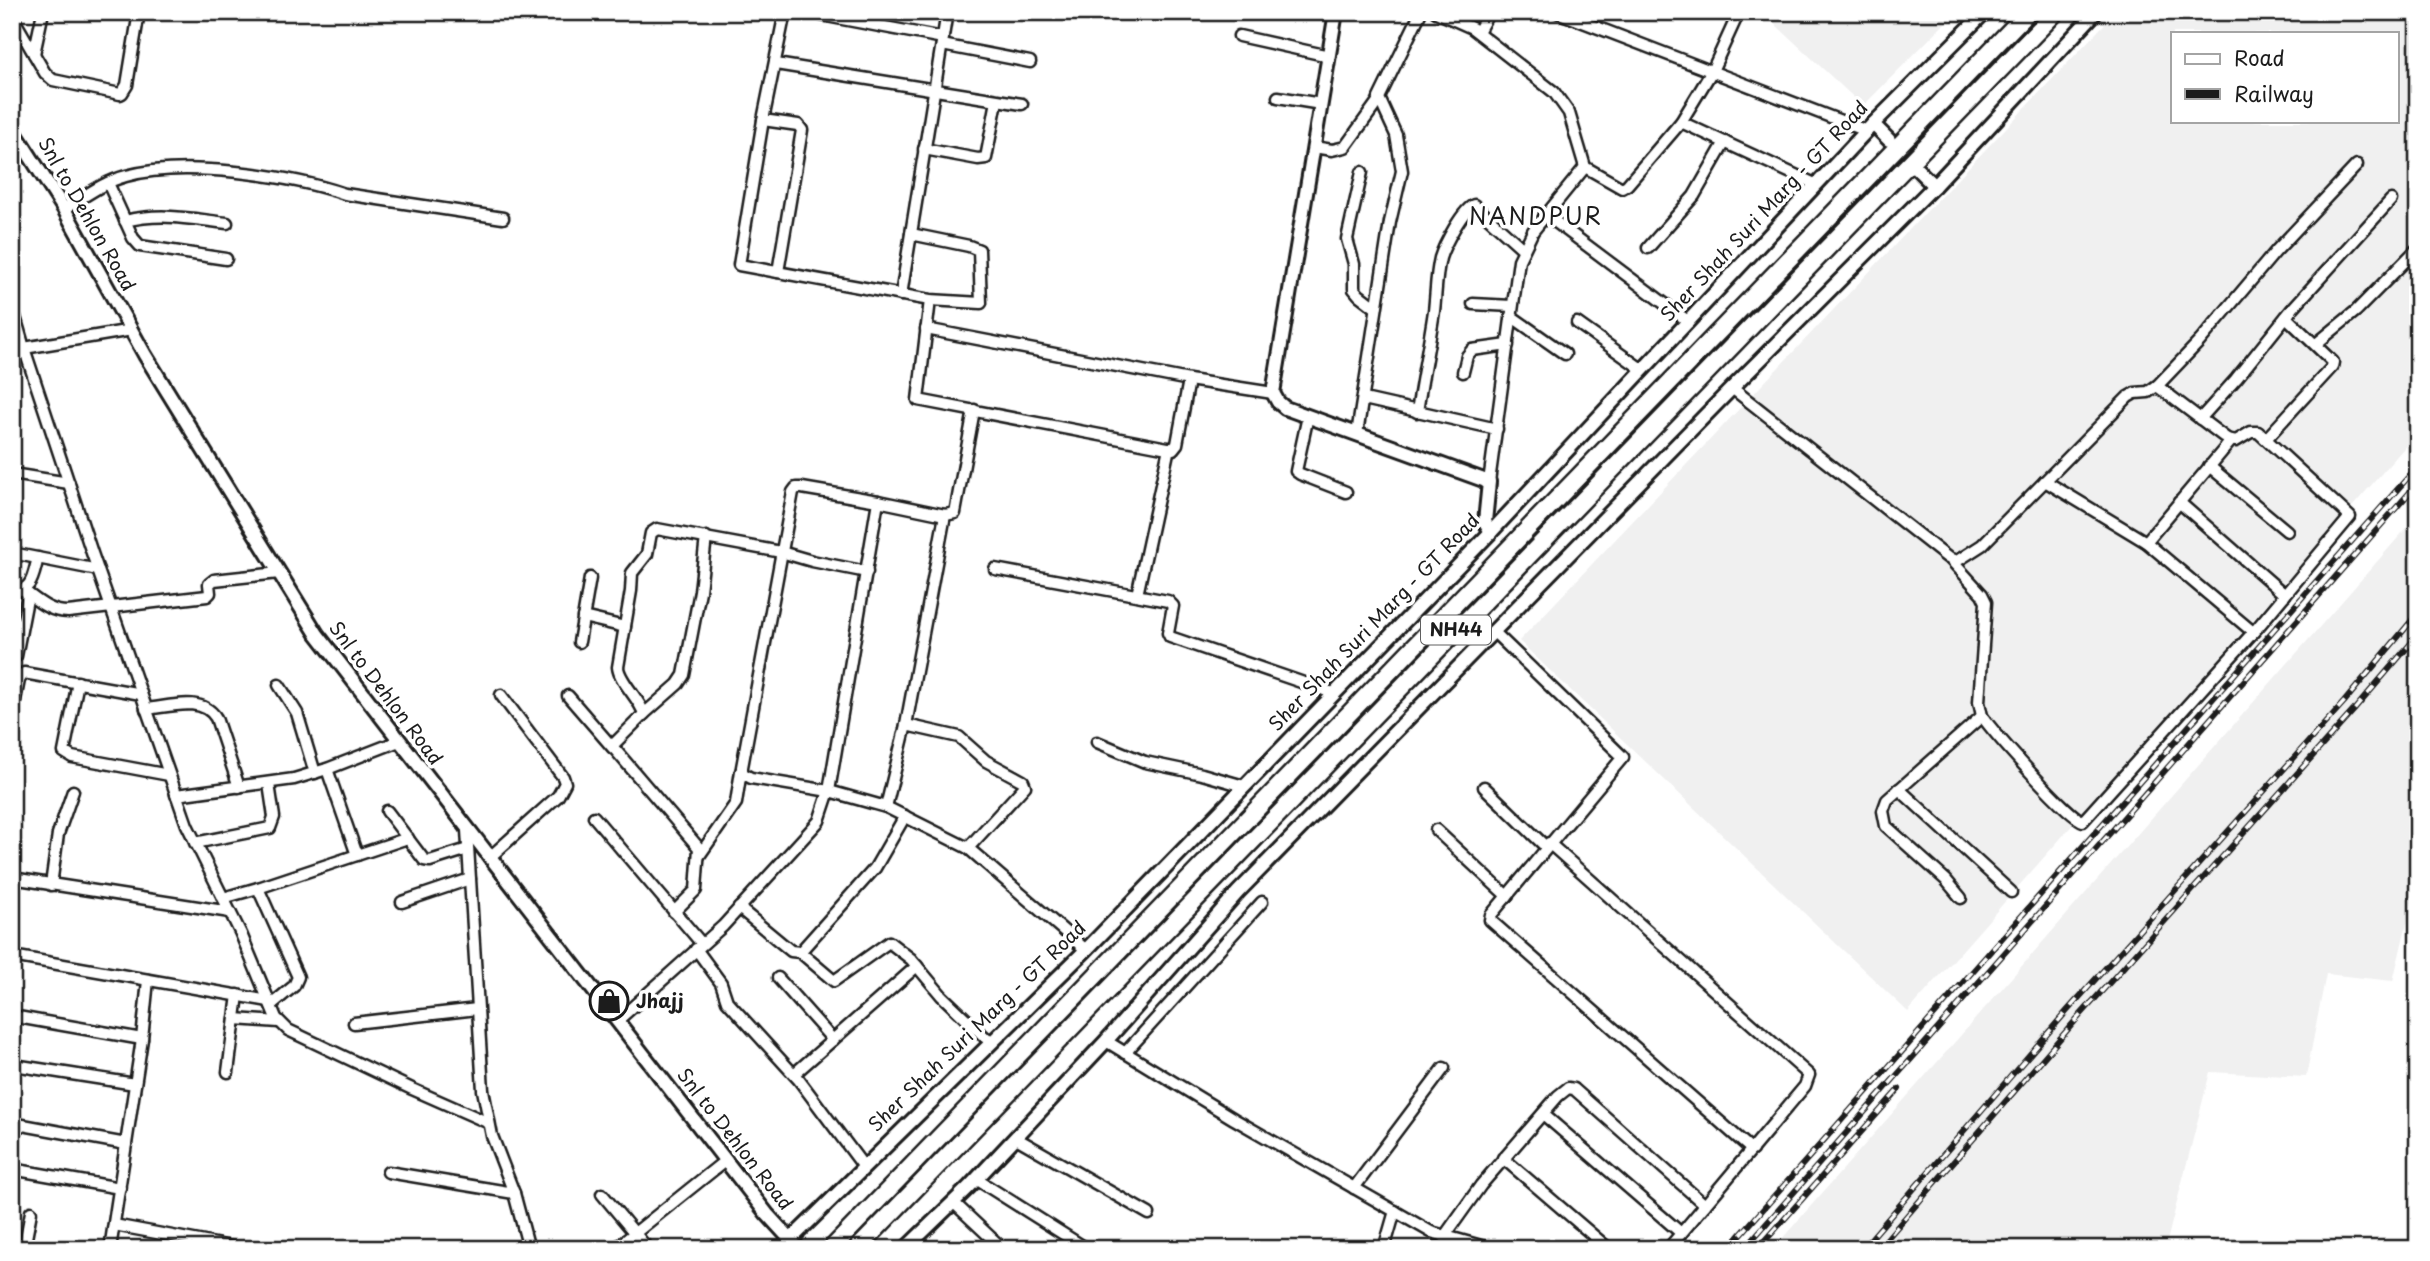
<svg xmlns="http://www.w3.org/2000/svg" width="2430" height="1261" font-family="'Playpen Sans',sans-serif">
  <rect width="100%" height="100%" fill="#fff"/>
  <filter id="ink" filterUnits="userSpaceOnUse"><feTurbulence type="fractalNoise" baseFrequency=".0143" numOctaves="2"/><feDisplacementMap in="SourceGraphic" scale="14" xChannelSelector="R" yChannelSelector="G"/><feConvolveMatrix kernelMatrix="1 2 1 2 8 2 1 2 1" color-interpolation-filters="sRGB"/></filter>
  <g filter="url(#ink)">
    <g fill="#f0f0f0" fill-rule="evenodd">
      <polygon points="1762,12 1956,12 1863,106"/>
      <path d="M2116 12H2418V432L1908 1012 1519 641ZM2173 33H2397V121H2173Z"/>
      <polygon points="2418,515 2418,898 2413,898 2393,981 2326,974 2306,1077 2210,1072 2165,1249 1773,1249"/>
    </g>
    <g fill="none" stroke-linecap="round" stroke-linejoin="round">
      <polyline stroke="#ddd" stroke-width="12" stroke-dasharray="12 6" stroke-linecap="butt" points="1441,602 1469,629"/>
      <defs>
        <g id="minor">
          <polyline points="805,12 943,38"/>
          <polyline points="1436,12 1472,28 1554,92 1569,113 1585,167 1622,188 1627,185 1681,122 1712,71 1739,12"/>
          <polyline points="1557,12 1867,131"/>
          <polyline points="1722,12 1736,19"/>
          <polyline points="12,16 45,73 53,80 120,94 122,93 127,85 139,12"/>
          <polyline points="1478,32 1489,12"/>
          <polyline points="1239,36 1329,56"/>
          <polyline points="942,45 1030,62"/>
          <polyline points="34,54 43,12"/>
          <polyline points="776,64 1022,104"/>
          <polyline points="1278,97 1321,104"/>
          <polyline points="763,120 739,265 930,300 981,303 979,250 969,246 911,234"/>
          <polyline points="1681,122 1815,184"/>
          <polyline points="1314,147 1332,150 1345,147 1379,100"/>
          <polyline points="924,149 978,159 986,158 997,101"/>
          <polyline points="1362,172 1347,239 1354,264 1354,289 1359,295 1376,308"/>
          <polyline points="108,183 133,238 140,246 226,259"/>
          <path d="M64 209C84 197 103 182 126 176 183 160 289 175 345 194L503 218"/>
          <polyline points="1545,214 1689,322"/>
          <path d="M125 221C162 212 191 219 227 223"/>
          <polyline points="1648,248 1694,196 1725,142"/>
          <polyline points="778,272 802,130 798,125 763,120 785,12"/>
          <polyline points="901,295 947,12"/>
          <polyline points="930,300 918,400 1173,449 1177,444 1189,380"/>
          <polyline points="1473,304 1512,306"/>
          <polyline points="12,306 24,348 92,553 187,825 241,934 276,1018 288,1030 412,1089 489,1123"/>
          <polyline points="1511,316 1565,354"/>
          <polyline points="1577,323 1643,370"/>
          <polyline points="926,329 1189,380 1273,393"/>
          <polyline points="2316,344 2356,311 2418,248"/>
          <polyline points="12,348 24,348 132,330"/>
          <polyline points="1463,372 1467,356 1472,350 1508,345"/>
          <polyline points="1732,388 1948,558 1957,561 1982,545 2128,397 2135,393 2148,392 2158,385 2200,341 2276,251 2357,165"/>
          <polyline points="1364,399 1497,429"/>
          <path d="M1417 412C1422 378 1429 345 1434 311 1436 293 1436 275 1440 258 1444 245 1463 209 1474 205L1523 249"/>
          <polyline points="1308,416 1296,471 1300,474 1346,492"/>
          <polyline points="2200,419 2236,379 2293,308 2391,200"/>
          <polyline points="1357,434 1390,222 1402,171 1396,135 1379,98 1421,12"/>
          <polyline points="2266,439 2332,367 2333,362 2286,317"/>
          <polyline points="2209,466 2287,531"/>
          <polyline points="12,474 69,483"/>
          <polyline points="2045,481 2146,542 2253,632"/>
          <polyline points="1489,482 1519,260 1533,231 1585,167"/>
          <polyline points="878,501 802,488 796,488 793,492 742,767 742,773 751,778 829,791 886,807 968,848 1086,950"/>
          <polyline points="2179,502 2285,595"/>
          <polyline points="2146,542 2231,441"/>
          <polyline points="12,553 98,570"/>
          <path d="M1951 560 1982 594 1986 602 1979 702 1982 716C1994 733 2069 818 2083 821L2258 627 2350 517 2258 432H2251L2236 441 2227 439 2157 386"/>
          <polyline points="995,569 1168,601 1173,606 1168,633 1170,637 1333,693"/>
          <path d="M12 590C33 593 33 574 38 558"/>
          <path d="M23 590C38 601 49 612 68 612L207 596 210 593 209 584 214 580 279 573"/>
          <polyline points="1137,595 1169,448"/>
          <polyline points="583,617 625,627"/>
          <polyline points="1494,632 1623,757 1491,915 1490,920 1752,1150"/>
          <polyline points="579,642 590,578"/>
          <polyline points="12,660 16,656 28,594"/>
          <polyline points="78,682 64,752 72,757 169,775"/>
          <polyline points="279,685 297,713 315,773"/>
          <polyline points="568,696 613,748"/>
          <path d="M146 709C169 707 202 695 216 718L239 787"/>
          <polyline points="644,714 678,684 684,675 700,591 706,537"/>
          <polyline points="12,716 19,680 24,673 141,694"/>
          <polyline points="906,725 945,515"/>
          <polyline points="1097,742 1145,762 1202,774 1244,786"/>
          <polyline points="327,769 357,855"/>
          <polyline points="1484,787 1546,847"/>
          <polyline points="1899,789 2011,892"/>
          <polyline points="176,795 294,779 327,769 399,741"/>
          <polyline points="886,807 906,725 959,737 986,761 1023,781 1025,786 968,848"/>
          <polyline points="387,811 424,860 430,861 468,849"/>
          <polyline points="594,817 702,944"/>
          <polyline points="467,830 483,1090 492,1136 514,1193 529,1249"/>
          <polyline points="1436,830 1507,896"/>
          <polyline points="195,843 270,828 274,817 269,784"/>
          <polyline points="1549,843 1809,1075 1805,1086 1668,1249"/>
          <polyline points="699,856 736,803 741,771"/>
          <polyline points="489,858 558,796 565,783 563,777 501,695"/>
          <polyline points="12,878 230,912"/>
          <polyline points="51,885 58,834 73,791"/>
          <polyline points="258,888 298,977 294,986 271,1005"/>
          <polyline points="223,898 258,888 408,838"/>
          <polyline points="1961,898 1946,880 1886,826 1883,811 1887,800 1982,716"/>
          <polyline points="402,902 470,879"/>
          <polyline points="739,908 791,951 800,952 875,868 905,816"/>
          <path d="M674 912 696 890 699 848 612 746 644 714C640 699 619 681 618 667L631 591 632 573 647 554 651 533 657 529 781 552 812 561 867 572"/>
          <polyline points="696,949 721,983 727,1001 799,1080 864,1167"/>
          <polyline points="800,952 834,981 889,942 911,959 942,996 991,1043"/>
          <polyline points="12,956 269,1001"/>
          <polyline points="778,978 833,1040"/>
          <polyline points="12,1016 142,1039"/>
          <polyline points="235,1019 279,1022"/>
          <polyline points="617,1021 723,926 819,821 829,791 878,501 945,515 955,513 974,410"/>
          <polyline points="354,1023 477,1009"/>
          <polyline points="1106,1041 1234,1119 1431,1232 1492,1249"/>
          <polyline points="1125,1053 1262,902"/>
          <polyline points="14,1065 135,1084"/>
          <polyline points="228,1072 238,995"/>
          <polyline points="794,1074 917,966"/>
          <polyline points="1543,1114 1681,1233"/>
          <polyline points="12,1123 126,1144"/>
          <polyline points="1016,1138 1149,1214"/>
          <polyline points="1503,1158 1609,1249"/>
          <polyline points="12,1169 120,1188"/>
          <polyline points="388,1172 514,1193"/>
          <polyline points="976,1179 1087,1249"/>
          <polyline points="1354,1188 1444,1068"/>
          <polyline points="602,1194 648,1249"/>
          <polyline points="953,1202 1003,1249"/>
          <polyline points="114,1225 242,1249"/>
          <polyline points="1444,1237 1481,1185 1558,1096 1568,1088 1574,1089 1705,1205"/>
          <polyline points="24,1249 31,1212"/>
          <polyline points="110,1249 142,1039 148,980"/>
          <polyline points="615,1249 726,1160"/>
          <polyline points="1384,1249 1395,1211"/>
        </g>
        <g id="tertiary">
          <polyline points="1336,12 1273,393 1278,402 1285,408 1489,482 1485,522 1491,532"/>
          <polyline points="1873,124 1889,140"/>
          <polyline points="12,128 64,209 145,355 317,634 767,1214 799,1249"/>
          <polyline points="1916,168 1934,186"/>
          <polyline points="1472,632 1482,642"/>
          <polyline points="781,1249 1086,950 1491,532 1873,124 1985,12"/>
          <polyline points="905,1249 969,1187 1106,1041 1238,892 1737,383 1934,186 2096,12"/>
        </g>
        <g id="trunk">
          <polyline points="831,1249 2028,12"/>
          <polyline points="857,1249 2056,12"/>
        </g>
      </defs>
      <use href="#minor" stroke="#1c1c1c" stroke-width="15"/>
      <use href="#tertiary" stroke="#1c1c1c" stroke-width="18"/>
      <use href="#trunk" stroke="#1c1c1c" stroke-width="21"/>
      <use href="#minor" stroke="#fff" stroke-width="10"/>
      <use href="#tertiary" stroke="#fff" stroke-width="12"/>
      <use href="#trunk" stroke="#fff" stroke-width="16"/>
      <defs>
        <g id="rail">
          <polyline points="1728,1249 2418,466"/>
          <polyline points="1744,1249 2418,483"/>
          <polyline points="1758,1249 1899,1089"/>
          <polyline points="1862,1249 2067,1011 2344,702 2418,613"/>
          <polyline points="1878,1249 2076,1020 2354,710 2418,635"/>
        </g>
      </defs>
      <use href="#rail" stroke="#1c1c1c" stroke-width="6"/>
      <use href="#rail" stroke="#fff" stroke-width="3.5" stroke-dasharray="10" stroke-linecap="butt"/>
    </g>
  </g>
  <defs>
    <symbol id="shop-ring" viewBox="-11 -11 22 22"><circle r="9.5" fill="#fff" stroke="#1c1c1c" stroke-width="1.5"/><path d="M-5-2.5h2.3a2.7 3.5 0 0 1 5.4 0H5L5.5 6h-11ZM-1.5-2.5h3a1.5 2.3 0 0 0-3 0Z" fill="#1c1c1c"/></symbol>
  </defs>
  <g fill-rule="evenodd">
    <use href="#shop-ring" x="587" y="979" width="44" height="44"/>
  </g>
  <g text-anchor="middle" stroke-width="7" stroke-linejoin="round" paint-order="stroke">
    <rect fill="#fff" stroke="#606060" stroke-width="2" x="1421" y="615.5" width="70" height="29" rx="5"/>
    <g font-size="18" font-weight="bold" fill="#1c1c1c">
      <text x="1456" y="636">NH44</text>
    </g>
    <g font-size="19" fill="#1c1c1c" stroke="#fff">
      <text transform="translate(1764 211) rotate(-47)" y="7">Sher Shah Suri Marg - GT Road</text>
      <text transform="translate(87 214) rotate(60)" y="7">Snl to Dehlon Road</text>
      <text transform="translate(1374 622) rotate(-46)" y="7">Sher Shah Suri Marg - GT Road</text>
      <text transform="translate(386 693) rotate(53)" y="7">Snl to Dehlon Road</text>
      <text transform="translate(977 1026) rotate(-44)" y="7">Sher Shah Suri Marg - GT Road</text>
      <text transform="translate(735 1139) rotate(52)" y="7">Snl to Dehlon Road</text>
    </g>
    <g font-size="19" font-weight="bold" fill="#1c1c1c" stroke="#fff" text-anchor="start">
      <text x="636" y="1008">Jhajj</text>
    </g>
    <g font-size="23" letter-spacing="2" fill="#1c1c1c" stroke="#fff">
      <text x="1536" y="225">NANDPUR</text>
    </g>
  </g>
  <rect width="2430" height="1261" fill="none" stroke="#fff" stroke-width="42"/>
  <rect x="21" y="21" width="2388" height="1219" fill="none" stroke="#1c1c1c" stroke-width="2.5" filter="url(#ink)"/>
  <rect x="2171" y="32" width="228" height="91" fill="#ffffff" stroke="#a4a4a4" stroke-width="2"/>
  <rect x="2185" y="54" width="35" height="10" fill="#ffffff" stroke="#a4a4a4" stroke-width="2"/>
  <text x="2234" y="66" font-size="21" fill="#1c1c1c">Road</text>
  <rect x="2185" y="89" width="35" height="10" fill="#1c1c1c" stroke="#a4a4a4" stroke-width="2"/>
  <text x="2234" y="102" font-size="21" fill="#1c1c1c">Railway</text>
</svg>
